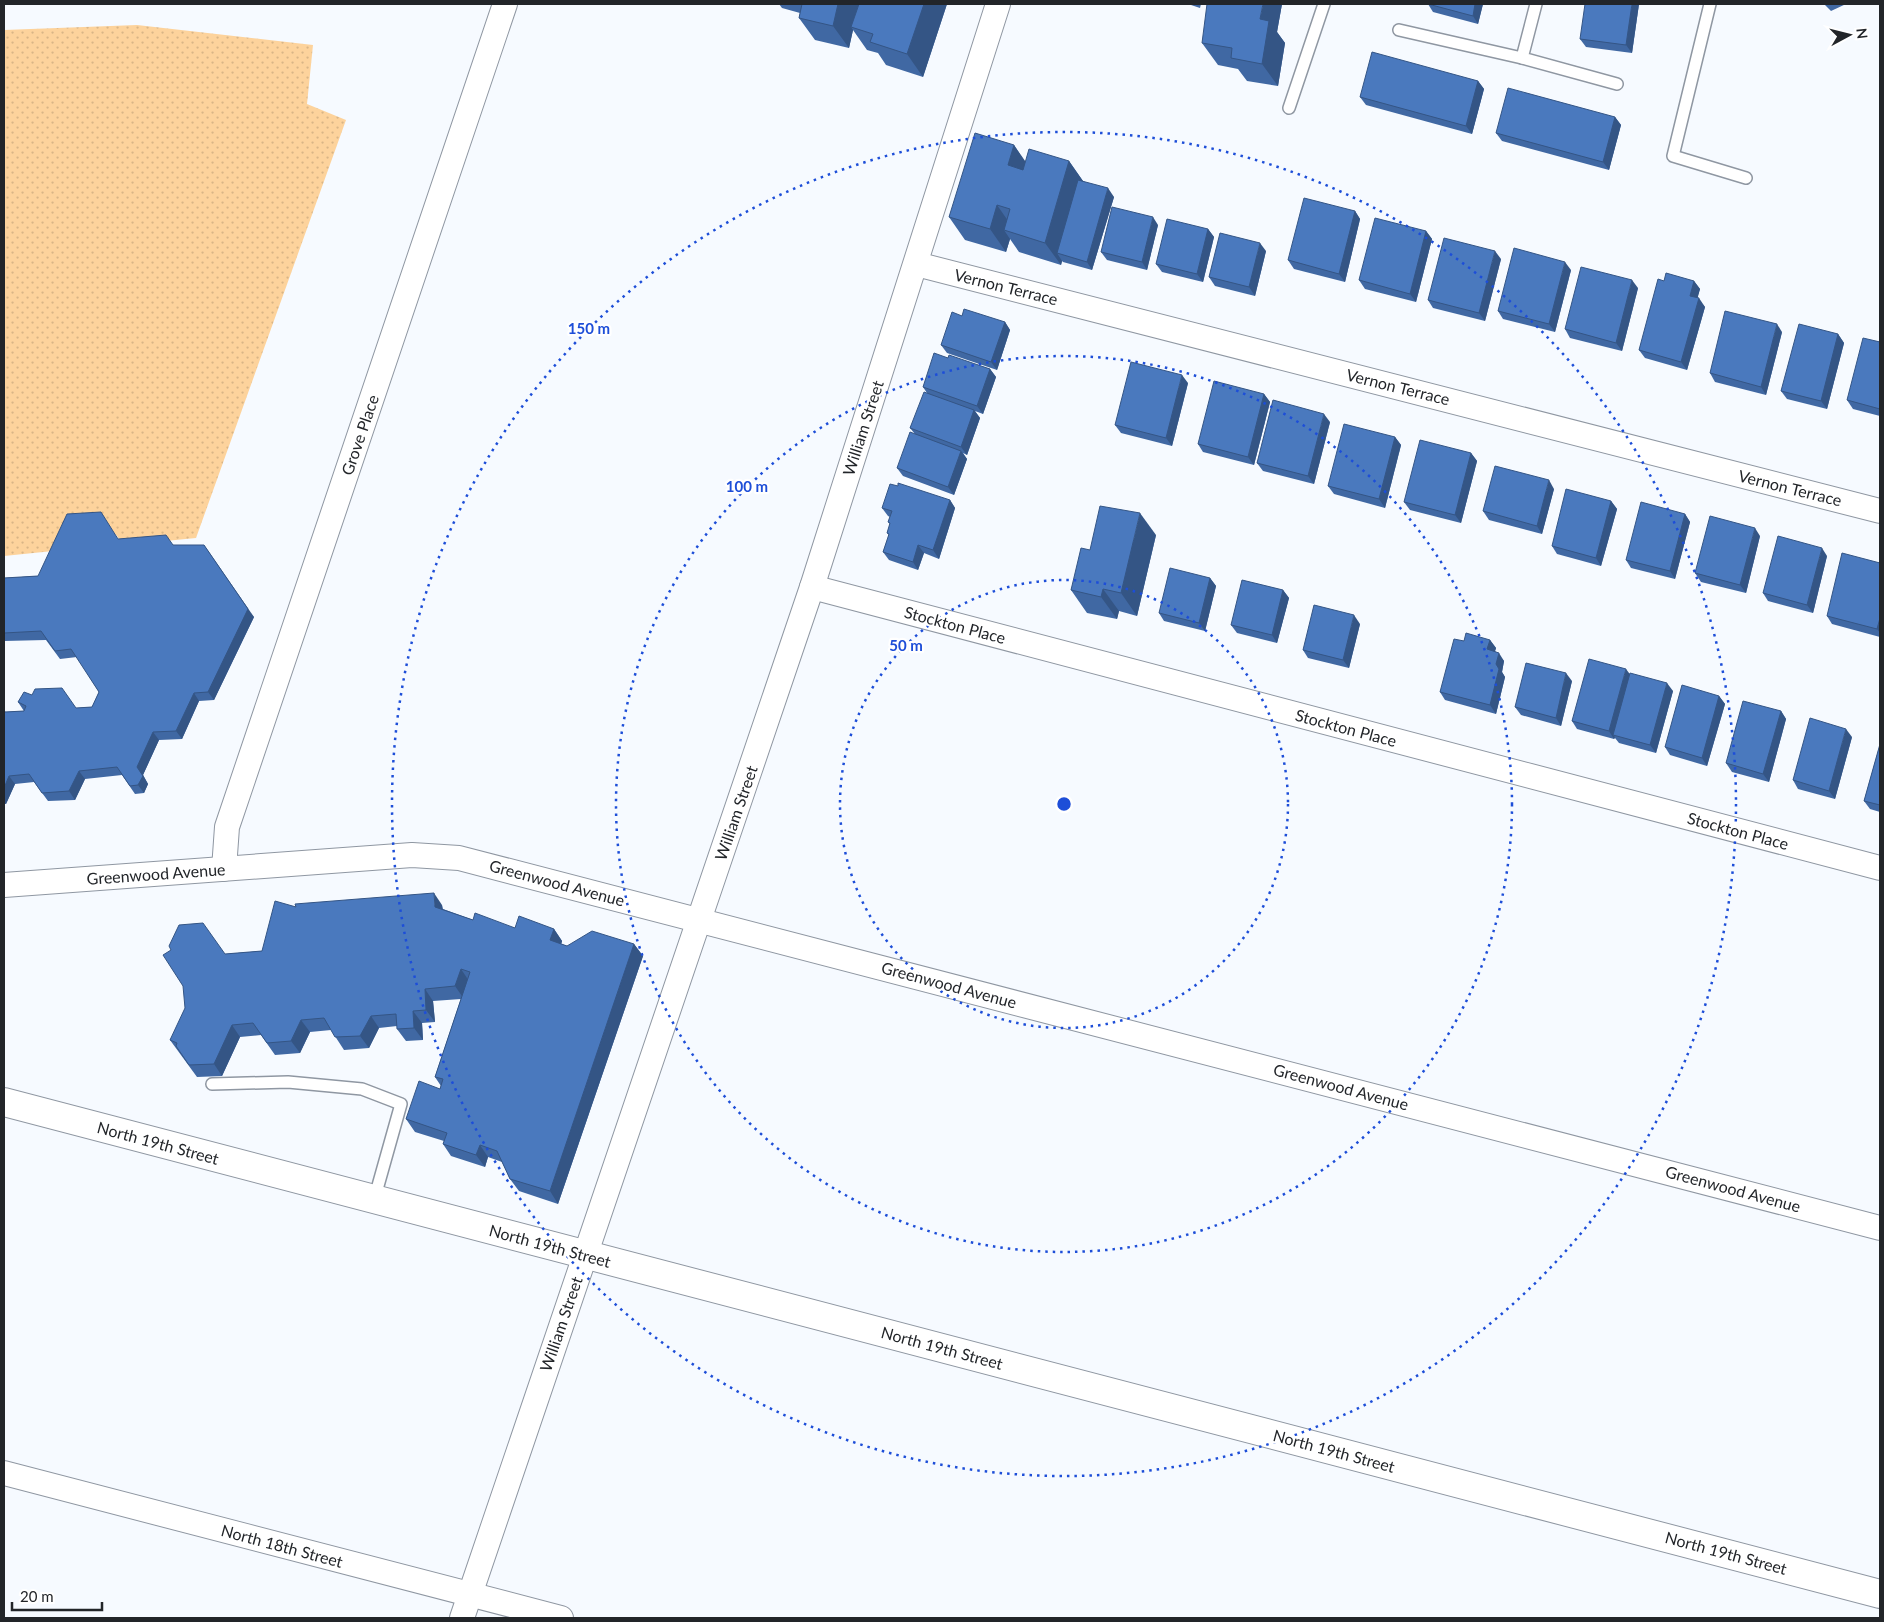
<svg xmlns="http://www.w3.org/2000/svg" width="1884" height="1622" font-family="Lato,sans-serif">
  <defs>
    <pattern id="park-dots" width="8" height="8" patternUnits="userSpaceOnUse" patternTransform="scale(1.25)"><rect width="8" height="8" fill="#fdd39c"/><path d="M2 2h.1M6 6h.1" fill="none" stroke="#d9b586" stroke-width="1.8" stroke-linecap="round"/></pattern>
  </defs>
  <rect width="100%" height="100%" fill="#f6faff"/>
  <polygon fill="url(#park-dots)" points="137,25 313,45 307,104 346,120 196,538 125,545 102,519 53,551 4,556 4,30"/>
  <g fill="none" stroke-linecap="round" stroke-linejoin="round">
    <defs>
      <g id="service">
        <polyline points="1536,4 1522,58 1617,84"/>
        <polyline points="1710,4 1673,156 1746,178"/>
        <polyline points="1399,30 1522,58"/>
        <polyline points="1289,108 1324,4"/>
        <polyline points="212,1084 288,1082 362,1089 401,1104 374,1200"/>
      </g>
      <g id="minor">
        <polyline points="916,264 1880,511"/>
        <polyline points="812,587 1880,868"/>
        <polyline points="224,869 227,827 505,4"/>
        <polyline points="4,885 412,855 459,858 1880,1228"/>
        <polyline points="4,1473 561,1618"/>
        <polyline points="462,1618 812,587 998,4"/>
      </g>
      <polyline id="tertiary" points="4,1102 1880,1594"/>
    </defs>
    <use href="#service" stroke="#8f97a2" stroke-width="14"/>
    <use href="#minor" stroke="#8f97a2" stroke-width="26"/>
    <use href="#tertiary" stroke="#8f97a2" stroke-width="30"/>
    <use href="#service" stroke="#fff" stroke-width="11"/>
    <use href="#minor" stroke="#fff" stroke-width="24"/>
    <use href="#tertiary" stroke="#fff" stroke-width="28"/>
  </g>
  <g fill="#4068a3">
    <polygon points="779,4 947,4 923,77 886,65 878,53 867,50 853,30 849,48 815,40 799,18 800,13 782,8"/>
    <polygon points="1188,4 1201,4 1200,8"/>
    <polygon points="1282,4 1277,32 1285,43 1278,86 1247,81 1238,69 1218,65 1202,43"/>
    <polygon points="1428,4 1483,4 1478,24 1433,12"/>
    <polygon points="1639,4 1632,53 1586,47 1580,39"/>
    <polygon points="1824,4 1846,4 1831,11"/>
    <polygon points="1478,81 1484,89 1472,134 1366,105 1360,97"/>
    <polygon points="1615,117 1621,125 1609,170 1502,141 1496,133"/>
    <polygon points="1014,145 1025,162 1069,161 1083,181 1114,197 1092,270 1063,262 1062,261 1061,265 1019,252 1010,239 1006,252 965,240 949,217"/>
    <polygon points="1355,211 1360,219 1345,282 1294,269 1288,260"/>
    <polygon points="1158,225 1147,270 1107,260 1101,252"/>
    <polygon points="1208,229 1214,237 1203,282 1162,272 1156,264"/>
    <polygon points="1426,231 1432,239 1416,302 1365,289 1359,280"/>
    <polygon points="1266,251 1255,296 1215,286 1209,277"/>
    <polygon points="1501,259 1485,321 1433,308 1428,300"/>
    <polygon points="1571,270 1555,332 1503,319 1498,311"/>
    <polygon points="1664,281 1694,281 1700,289 1697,298 1705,307 1687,370 1645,358 1639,350"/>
    <polygon points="1638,288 1622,351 1570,338 1565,329"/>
    <polygon points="962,316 1005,322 1010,330 997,370 947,353 941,345"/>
    <polygon points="1782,332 1766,395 1715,382 1710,373"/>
    <polygon points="1838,334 1844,343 1827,409 1787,399 1781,391"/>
    <polygon points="1880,342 1880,416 1853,409 1847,400"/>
    <polygon points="948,358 990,369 996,377 983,414 975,411 980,418 967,455 963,453 967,459 954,495 903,476 897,468 915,434 910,428 927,393 923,387"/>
    <polygon points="1188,383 1172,446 1121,433 1115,425"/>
    <polygon points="1264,394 1270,402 1254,465 1203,452 1198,444"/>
    <polygon points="1330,422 1314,484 1263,471 1257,463"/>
    <polygon points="1395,437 1401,445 1385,508 1334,494 1328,486"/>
    <polygon points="1471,453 1477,461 1461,523 1410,510 1404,502"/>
    <polygon points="1554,489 1542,534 1489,520 1483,511"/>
    <polygon points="950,500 955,508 939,559 924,553 918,570 889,560 883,552 889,535 887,533 890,524 888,522 890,517 888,516 882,508"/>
    <polygon points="1611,501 1617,509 1601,566 1557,554 1552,546"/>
    <polygon points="1685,514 1690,522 1675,579 1631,568 1626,560"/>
    <polygon points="1156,535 1137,616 1119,611 1117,619 1087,613 1071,590 1090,550"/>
    <polygon points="1760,536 1746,593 1701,582 1695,573"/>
    <polygon points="119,539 174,545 254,617 214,700 199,701 182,739 159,740 143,775 148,784 144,793 135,794 122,775 85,779 75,800 48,801 34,782 15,784 6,804 4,804 4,710 5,712 24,711 18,702 32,695 76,708 92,707 99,692 77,657 60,659 46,640 4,641 4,578 38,576"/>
    <polygon points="1827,556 1813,613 1768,601 1763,593"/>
    <polygon points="1880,563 1880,637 1832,624 1827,616"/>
    <polygon points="1210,578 1216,586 1205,631 1164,621 1159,613"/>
    <polygon points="1283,590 1289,598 1277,643 1237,633 1231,625"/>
    <polygon points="1360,624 1349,668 1308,658 1303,650"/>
    <polygon points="1490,640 1496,648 1495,651 1504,661 1502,672 1505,677 1496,714 1445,700 1440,692 1464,641"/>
    <polygon points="1630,674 1673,691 1656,753 1619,743 1615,738 1614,739 1577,729 1572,721"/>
    <polygon points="1572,681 1561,726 1521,715 1515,707"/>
    <polygon points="1719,696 1725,704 1707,766 1670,755 1665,747"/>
    <polygon points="1781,711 1786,719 1769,782 1732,772 1726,763"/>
    <polygon points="1852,737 1835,799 1798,789 1793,780"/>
    <polygon points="1880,744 1880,812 1870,809 1864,801"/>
    <polygon points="442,905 443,909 473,920 515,928 554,929 562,941 561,944 567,946 634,944 643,956 558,1204 519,1191 510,1179 502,1162 488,1157 485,1167 451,1156 443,1144 444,1141 415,1132 406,1119 440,1089 441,1086 435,1077 461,999 433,1001 435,1022 422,1023 423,1040 406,1041 397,1029 397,1026 379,1028 369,1048 344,1050 331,1030 310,1032 300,1053 275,1055 261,1035 240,1037 222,1076 197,1077 170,1040 225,954 262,951 296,907"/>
  </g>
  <g fill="#345585">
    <polygon points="838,4 859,4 851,27 853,30 849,48 833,26"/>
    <polygon points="924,4 947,4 923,77 907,54"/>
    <polygon points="1263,4 1282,4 1277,32 1285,43 1278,86 1262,64 1260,19"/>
    <polygon points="1475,4 1483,4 1478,24 1473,16"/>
    <polygon points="1632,4 1639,4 1632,53 1626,45"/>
    <polygon points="1478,81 1484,89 1472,134 1466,126"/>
    <polygon points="1615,117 1621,125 1609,170 1603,162"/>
    <polygon points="1014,145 1030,168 1024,188 1008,165"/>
    <polygon points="1069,161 1085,184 1057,253 1062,261 1061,265 1045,243"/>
    <polygon points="1108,188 1114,197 1092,270 1087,262"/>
    <polygon points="997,205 1013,228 1004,230 1010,239 1006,252 990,229"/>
    <polygon points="1355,211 1360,219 1345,282 1339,274"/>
    <polygon points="1153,217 1158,225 1147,270 1142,262"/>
    <polygon points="1208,229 1214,237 1203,282 1197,274"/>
    <polygon points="1426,231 1432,239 1416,302 1410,294"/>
    <polygon points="1260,243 1266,251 1255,296 1249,287"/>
    <polygon points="1495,251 1501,259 1485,321 1479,313"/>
    <polygon points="1565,262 1571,270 1555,332 1549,324"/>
    <polygon points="1632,280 1638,288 1622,351 1616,343"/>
    <polygon points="1694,281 1700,289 1696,304 1690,296"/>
    <polygon points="1699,298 1705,307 1687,370 1681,362"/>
    <polygon points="1005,322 1010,330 997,370 991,362"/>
    <polygon points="1777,324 1782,332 1766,395 1761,387"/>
    <polygon points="1838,334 1844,343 1827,409 1821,401"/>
    <polygon points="990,369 996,377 983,414 977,406"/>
    <polygon points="1182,375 1188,383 1172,446 1166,438"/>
    <polygon points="1264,394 1270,402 1254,465 1248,457"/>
    <polygon points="974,410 980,418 967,455 961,447"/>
    <polygon points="1324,414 1330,422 1314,484 1308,476"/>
    <polygon points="1395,437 1401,445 1385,508 1379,499"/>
    <polygon points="961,451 967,459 954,495 948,487"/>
    <polygon points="1471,453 1477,461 1461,523 1455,515"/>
    <polygon points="1549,480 1554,489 1542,534 1537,526"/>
    <polygon points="950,500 955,508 939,559 933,550"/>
    <polygon points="1611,501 1617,509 1601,566 1596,558"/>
    <polygon points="1140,513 1156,535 1137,616 1121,593"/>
    <polygon points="1685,514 1690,522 1675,579 1670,571"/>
    <polygon points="1755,528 1760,536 1746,593 1740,585"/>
    <polygon points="204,545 254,617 214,700 208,692"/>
    <polygon points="918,545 924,553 918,570 913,562"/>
    <polygon points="1822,548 1827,556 1813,613 1807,605"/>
    <polygon points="1210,578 1216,586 1205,631 1199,623"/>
    <polygon points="1103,589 1119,611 1117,619 1101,597"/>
    <polygon points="1283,590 1289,598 1277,643 1272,635"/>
    <polygon points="1354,615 1360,624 1349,668 1343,660"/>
    <polygon points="1880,618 1880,633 1877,629"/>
    <polygon points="1490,640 1496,648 1493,658 1487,649"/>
    <polygon points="1499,653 1504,661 1502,672 1505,677 1496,714 1490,705 1496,664"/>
    <polygon points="1626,669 1632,677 1613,735 1615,737 1614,739 1609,731"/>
    <polygon points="1566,673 1572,681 1561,726 1556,718"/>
    <polygon points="1667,683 1673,691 1656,753 1650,745"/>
    <polygon points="194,693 199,701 182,739 176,731"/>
    <polygon points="1719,696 1725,704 1707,766 1702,758"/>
    <polygon points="1781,711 1786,719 1769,782 1763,774"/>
    <polygon points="1846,729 1852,737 1835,799 1829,791"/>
    <polygon points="153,732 159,740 143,775 148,784 144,793 138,785 137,767"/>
    <polygon points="79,771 85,779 75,800 69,791"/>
    <polygon points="9,776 15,784 6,804 4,802 4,788"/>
    <polygon points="434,893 442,905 443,919 435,907"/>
    <polygon points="554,929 562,941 559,953 550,940"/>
    <polygon points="634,944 643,956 558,1204 550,1191"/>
    <polygon points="461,969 469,981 464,999 455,986"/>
    <polygon points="425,989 433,1001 435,1022 426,1010"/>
    <polygon points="413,1011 422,1023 423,1040 414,1028"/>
    <polygon points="371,1016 379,1028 369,1048 360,1036"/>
    <polygon points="301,1020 310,1032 300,1053 291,1041"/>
    <polygon points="232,1025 240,1037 222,1076 214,1064"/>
    <polygon points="480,1145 488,1157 485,1167 476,1155"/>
  </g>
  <g fill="#4a79be" stroke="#345585">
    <polygon points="802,4 838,4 833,26 799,18"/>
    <polygon points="859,4 924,4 907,54 870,42 873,34 851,27"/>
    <polygon points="1207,4 1263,4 1260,19 1269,21 1262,64 1231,58 1232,48 1202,43"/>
    <polygon points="1428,4 1475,4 1473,16"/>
    <polygon points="1585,4 1632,4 1626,45 1580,39"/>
    <polygon points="1372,52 1478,81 1466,126 1360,97"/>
    <polygon points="1508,88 1615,117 1603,162 1496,133"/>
    <polygon points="975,133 1014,145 1008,165 1023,170 1029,149 1069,161 1045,243 1004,230 1010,209 997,205 990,229 949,217"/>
    <polygon points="1078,180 1108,188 1087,262 1057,253"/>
    <polygon points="1304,198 1355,211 1339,274 1288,260"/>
    <polygon points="1112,207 1153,217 1142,262 1101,252"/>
    <polygon points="1375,218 1426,231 1410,294 1359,280"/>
    <polygon points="1167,219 1208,229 1197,274 1156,264"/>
    <polygon points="1220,233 1260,243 1249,287 1209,277"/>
    <polygon points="1444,238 1495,251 1479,313 1428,300"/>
    <polygon points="1514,248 1565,262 1549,324 1498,311"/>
    <polygon points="1581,267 1632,280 1616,343 1565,329"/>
    <polygon points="1666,273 1694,281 1690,296 1699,298 1681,362 1639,350 1658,279 1664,281"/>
    <polygon points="964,309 1005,322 991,362 941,345 952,312 962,316"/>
    <polygon points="1725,311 1777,324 1761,387 1710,373"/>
    <polygon points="1799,324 1838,334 1821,401 1781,391"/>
    <polygon points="1863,338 1880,342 1880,409 1847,400"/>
    <polygon points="934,353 948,358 949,355 990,369 977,406 923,387"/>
    <polygon points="1131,362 1182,375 1166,438 1115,425"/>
    <polygon points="1214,381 1264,394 1248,457 1198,444"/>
    <polygon points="924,392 974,410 961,447 910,428"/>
    <polygon points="1273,400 1324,414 1308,476 1257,463"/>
    <polygon points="1344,424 1395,437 1379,499 1328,486"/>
    <polygon points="910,432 961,451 948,487 897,468"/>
    <polygon points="1420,440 1471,453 1455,515 1404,502"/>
    <polygon points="1495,466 1549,480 1537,526 1483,511"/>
    <polygon points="898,483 950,500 933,550 918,545 913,562 883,552 889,534 887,533 890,523 888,522 892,511 882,508 890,484 898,486"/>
    <polygon points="1566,489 1611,501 1596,558 1552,546"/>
    <polygon points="1641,502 1685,514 1670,571 1626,560"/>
    <polygon points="1100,506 1140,513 1121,593 1103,589 1101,597 1071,590 1081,548 1090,550"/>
    <polygon points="101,512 118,539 166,535 173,545 204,545 248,609 208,692 194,693 176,731 153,732 137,767 143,776 138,785 130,786 117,767 79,771 69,791 42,793 29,774 9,776 4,788 4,710 5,712 24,711 26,706 18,702 24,692 32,695 35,689 62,688 76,708 92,707 99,692 71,649 55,651 41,631 4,633 4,578 38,576 67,514"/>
    <polygon points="1710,516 1755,528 1740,585 1695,573"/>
    <polygon points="1778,536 1822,548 1807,605 1763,593"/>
    <polygon points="1842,553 1880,563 1880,618 1877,629 1827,616"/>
    <polygon points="1170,568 1210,578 1199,623 1159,613"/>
    <polygon points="1242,580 1283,590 1272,635 1231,625"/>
    <polygon points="1314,605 1354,615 1343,660 1303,650"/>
    <polygon points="1466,633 1490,640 1487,649 1499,653 1496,664 1499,669 1490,705 1440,692 1454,639 1464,641"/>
    <polygon points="1589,659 1626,669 1609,731 1572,721"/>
    <polygon points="1526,663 1566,673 1556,718 1515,707"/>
    <polygon points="1630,673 1667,683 1650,745 1613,735"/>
    <polygon points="1682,685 1719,696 1702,758 1665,747"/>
    <polygon points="1743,701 1781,711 1763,774 1726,763"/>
    <polygon points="1810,718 1846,729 1829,791 1793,780"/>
    <polygon points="1880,744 1880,805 1864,801"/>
    <polygon points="434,893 435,907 473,920 475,913 515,928 519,916 554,929 550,940 567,946 592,931 634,944 550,1191 510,1179 497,1151 480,1145 476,1155 443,1144 447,1133 406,1119 419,1081 440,1089 443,1079 435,1077 470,972 461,969 455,986 425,989 426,1010 413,1011 414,1028 397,1029 396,1014 371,1016 360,1036 335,1037 324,1018 301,1020 291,1041 267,1043 253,1023 232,1025 214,1064 189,1065 176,1046 177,1043 170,1040 185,1008 183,986 163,955 171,950 169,946 179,925 203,923 225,954 262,951 275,901 296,907 295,904"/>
  </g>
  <g fill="none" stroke="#1d4ed8" stroke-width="2.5" stroke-dasharray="2.5 5">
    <circle cx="1064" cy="804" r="224"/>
    <circle cx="1064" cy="804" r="448"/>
    <circle cx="1064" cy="804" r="672"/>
  </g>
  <g text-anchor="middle" stroke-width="4.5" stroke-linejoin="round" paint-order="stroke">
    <g font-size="16" fill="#222529" stroke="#fff">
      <text transform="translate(1006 287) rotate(14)" y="6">Vernon Terrace</text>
      <text transform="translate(1398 387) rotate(14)" y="6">Vernon Terrace</text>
      <text transform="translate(863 428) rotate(-72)" y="6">William Street</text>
      <text transform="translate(360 435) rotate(-71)" y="6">Grove Place</text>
      <text transform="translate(1790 488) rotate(14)" y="6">Vernon Terrace</text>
      <text transform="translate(955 625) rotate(15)" y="6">Stockton Place</text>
      <text transform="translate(1346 728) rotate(15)" y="6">Stockton Place</text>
      <text transform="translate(736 813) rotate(-71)" y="6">William Street</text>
      <text transform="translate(1738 831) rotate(15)" y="6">Stockton Place</text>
      <text transform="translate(156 874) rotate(-4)" y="6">Greenwood Avenue</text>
      <text transform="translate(557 883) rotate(15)" y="6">Greenwood Avenue</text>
      <text transform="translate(949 985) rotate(15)" y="6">Greenwood Avenue</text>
      <text transform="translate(1341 1087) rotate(15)" y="6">Greenwood Avenue</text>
      <text transform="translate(158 1143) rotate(15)" y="6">North 19th Street</text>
      <text transform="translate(1733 1189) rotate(15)" y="6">Greenwood Avenue</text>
      <text transform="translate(550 1246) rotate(15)" y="6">North 19th Street</text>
      <text transform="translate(561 1324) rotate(-71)" y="6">William Street</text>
      <text transform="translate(942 1348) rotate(15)" y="6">North 19th Street</text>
      <text transform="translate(1334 1451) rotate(15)" y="6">North 19th Street</text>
      <text transform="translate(282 1546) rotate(15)" y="6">North 18th Street</text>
      <text transform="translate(1726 1553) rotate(15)" y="6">North 19th Street</text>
    </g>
  </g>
  <circle cx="1064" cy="804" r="8" fill="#1d4ed8" stroke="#fff" stroke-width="2.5"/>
  <g font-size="15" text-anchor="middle" font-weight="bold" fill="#1d4ed8" stroke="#fff" stroke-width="4.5" stroke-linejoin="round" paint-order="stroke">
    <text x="589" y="334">150 m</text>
    <text x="747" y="492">100 m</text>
    <text x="906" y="651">50 m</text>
  </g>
  <rect width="1884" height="1622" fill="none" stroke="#222529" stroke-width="10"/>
  <g transform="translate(1849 35) rotate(83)" stroke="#ffffff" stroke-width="4" paint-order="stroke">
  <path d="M0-4L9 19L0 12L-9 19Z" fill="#222529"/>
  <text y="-8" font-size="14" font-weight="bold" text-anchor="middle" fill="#222529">N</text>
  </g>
  <path d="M12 1602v8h90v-8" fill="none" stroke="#222529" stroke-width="2.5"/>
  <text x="20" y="1602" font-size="15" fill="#222529" stroke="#ffffff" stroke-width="4" paint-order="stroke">20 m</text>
</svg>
